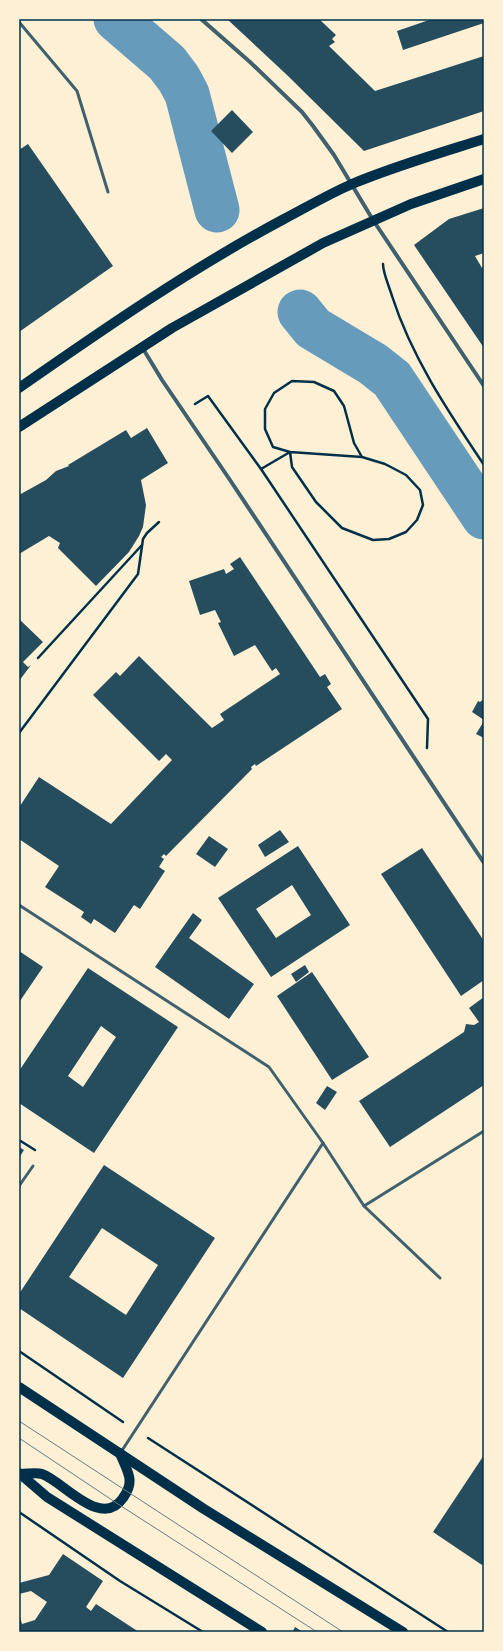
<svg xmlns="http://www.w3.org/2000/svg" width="503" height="1651" font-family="'Alegreya Sans',sans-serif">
  <rect width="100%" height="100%" fill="#fdf0d5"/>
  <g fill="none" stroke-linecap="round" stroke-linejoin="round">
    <g stroke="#669bbc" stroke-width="45">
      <polyline points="116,19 167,63 179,79 187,94 217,210"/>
      <polyline points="300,312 313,328 373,364 392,379 484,517"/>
    </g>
  </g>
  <g fill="#264d5e" fill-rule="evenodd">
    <polygon points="227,19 319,19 336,35 332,39 335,42 329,46 375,91 484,56 484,111 364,151 287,75"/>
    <polygon points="432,19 484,19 484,23 403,50 397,31"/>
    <polygon points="232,110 253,132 232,153 211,131"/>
    <polygon points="28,144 113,266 19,332 19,150"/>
    <polygon points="484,208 484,253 475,256 482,268 484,267 484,348 414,245 449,219"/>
    <polygon points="147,428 168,463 141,480 146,505 143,527 139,536 129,552 96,586 58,548 60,543 49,536 19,554 19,495 46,480 56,471 69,466 68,465 126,430 131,438"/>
    <polygon points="240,557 320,677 325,674 331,684 327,687 342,709 256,766 255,764 251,767 252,769 166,856 164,854 161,857 164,859 159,867 165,871 140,909 134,905 115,933 94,919 91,924 81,917 84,912 45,887 59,866 19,839 19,805 20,806 39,777 111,824 172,760 166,754 159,761 93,695 116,672 120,676 139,656 212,728 224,720 220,714 280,674 276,668 272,671 255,645 234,656 218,623 221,622 215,610 200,615 189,581 224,569 226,574 234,569 230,564"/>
    <polygon points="19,619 43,642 23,662 28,667 31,665 19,681"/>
    <polygon points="484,699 484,720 472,712 478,701 480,702"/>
    <polygon points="484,721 484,738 476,734"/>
    <polygon points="280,830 289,842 265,857 258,845"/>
    <polygon points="209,836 228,849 215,867 196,854"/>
    <path d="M298 846 350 925 271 977 218 898ZM292 885 311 915 276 938 256 909Z"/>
    <polygon points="422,848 484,941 484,980 461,996 381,874"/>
    <polygon points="193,913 202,920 189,938 254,984 229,1019 155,967"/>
    <polygon points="19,951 43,967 20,1001 19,1000"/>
    <polygon points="305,965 309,972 296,982 291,974"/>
    <path d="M88 968 178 1027 94 1153 19 1103V1071ZM101 1026 116 1037 83 1087 68 1076Z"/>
    <polygon points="312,972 369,1057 332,1080 277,996"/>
    <polygon points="484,997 484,1085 390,1147 359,1101 464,1032 466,1024 474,1025 479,1022 469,1008"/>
    <polygon points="327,1086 337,1092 325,1110 316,1103"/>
    <polygon points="19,1147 24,1150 19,1158"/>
    <path d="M104 1165 215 1238 123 1378 19 1308V1294ZM102 1228 158 1265 126 1315 69 1277Z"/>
    <polygon points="484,1455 484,1562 482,1565 433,1532"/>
    <polygon points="63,1554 103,1581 86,1607 91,1611 96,1604 139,1632 19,1632 19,1614 22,1624 35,1620 47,1602 31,1591 19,1594 19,1583 49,1575"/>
    <polygon points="295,1627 303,1632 293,1631"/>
  </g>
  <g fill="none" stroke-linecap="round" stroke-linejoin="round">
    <g stroke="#003049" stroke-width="2.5">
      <path d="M383 264C383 273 389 286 392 296 412 358 448 411 484 465"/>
      <polyline points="195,404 208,396 261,469 428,719 427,748"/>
      <polyline points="261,469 290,452 362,457 385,464 406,475 420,490 423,505 417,520 406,532 389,539 373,540 342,528 316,502 292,467 290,452 273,447 265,429 265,409 274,393 292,381 314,382 334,391 344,406 354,443 362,457"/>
      <polyline points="38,658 142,545"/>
      <polyline points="19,733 138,574 143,539 147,533 159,522"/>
      <polyline points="19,1140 35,1150"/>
      <polyline points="19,1351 123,1422"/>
      <polyline points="148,1438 448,1632"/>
      <polyline points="19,1512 120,1581 203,1632"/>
    </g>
    <g stroke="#3f606c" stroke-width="3">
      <polyline points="19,22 77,91 108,192"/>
      <polyline points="19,905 269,1067 323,1143 364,1206 440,1278"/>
      <polyline points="19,1186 33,1166"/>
      <polyline points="364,1206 484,1131"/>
      <polyline points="121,1452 323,1143"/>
    </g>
    <g stroke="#3f606c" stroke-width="4">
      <polyline points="201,19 250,62 302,112 313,126 334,155 373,220 484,386"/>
      <polyline points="142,347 162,380 230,480 484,863"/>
    </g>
    <g stroke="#003049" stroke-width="10">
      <path d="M19 388C105 328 192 268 284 219 307 207 329 194 352 184 395 166 440 153 484 139"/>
      <polyline points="19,427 172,328 323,243 411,204 484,179"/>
      <polyline points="19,1387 204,1509 403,1632"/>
      <polyline points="19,1473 47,1497 262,1632"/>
      <path d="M21 1474C27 1474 37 1472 42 1474 63 1481 101 1530 123 1498 136 1480 127 1472 120 1453"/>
    </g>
    <g stroke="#657d81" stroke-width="1">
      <polyline points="19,1421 343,1632"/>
      <polyline points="19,1438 118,1504 317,1632"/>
    </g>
  </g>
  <rect width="503" height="1651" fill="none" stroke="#fdf0d5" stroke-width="40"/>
  <rect x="20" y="20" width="463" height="1611" fill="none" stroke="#003049" stroke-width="1.5"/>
</svg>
